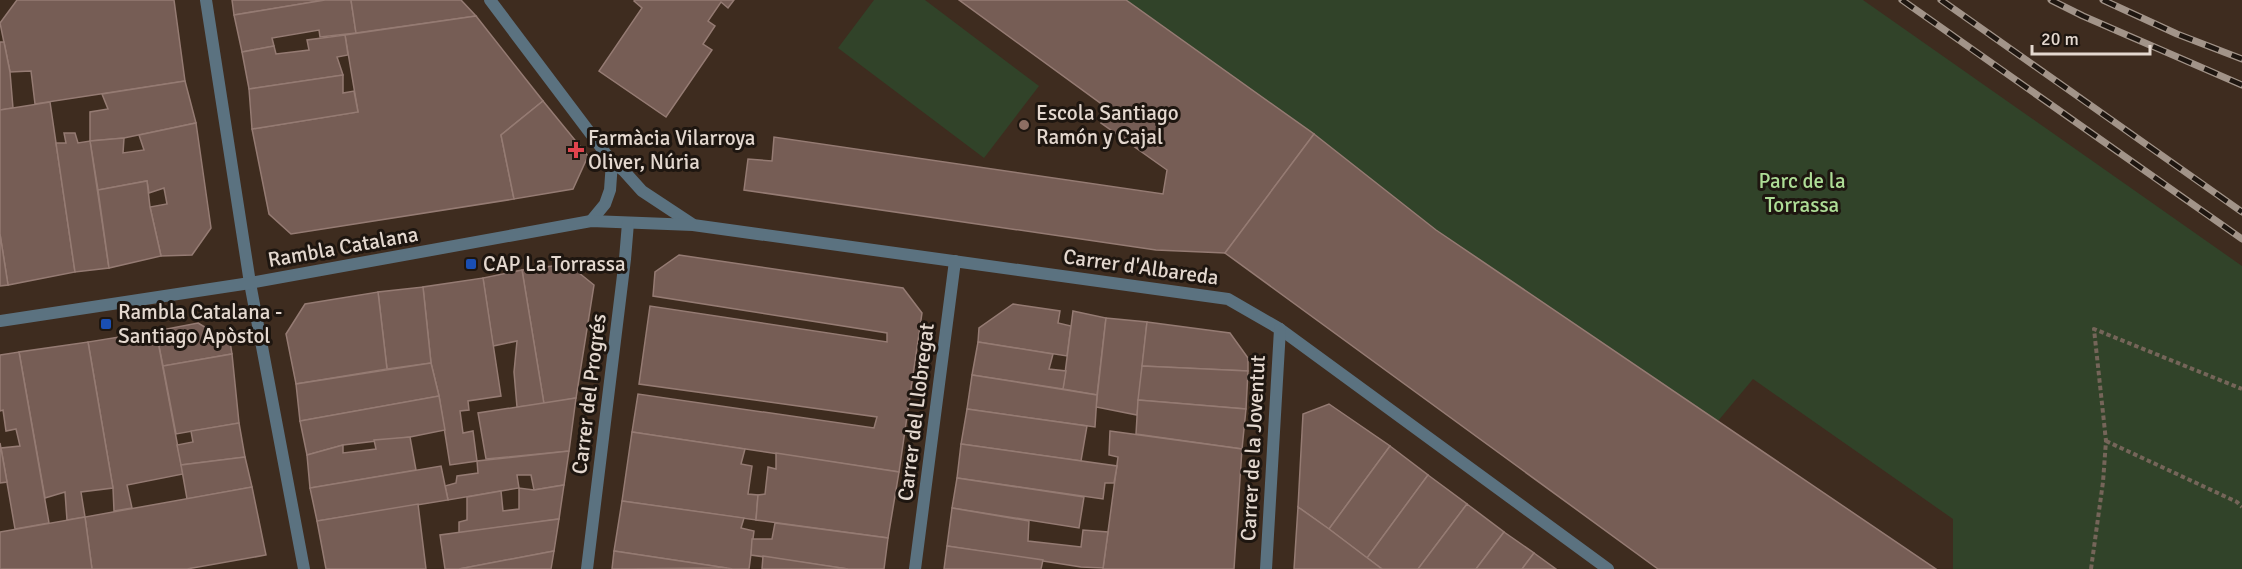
<svg xmlns="http://www.w3.org/2000/svg" width="2242" height="569" font-family="Signika,sans-serif">
  <rect width="100%" height="100%" fill="#3e2c1f"/>
  <g fill="#314329">
    <polygon points="874,0 925,0 1039,86 984,158 838,48"/>
    <polygon points="1126,0 1863,0 2242,266 2242,569 1953,569 1953,519 1753,379 1718,421 1436,230"/>
  </g>
  <g fill="#765d55" stroke="#957b73" stroke-width="1.5">
    <polygon points="17,0 174,0 185,81 35,104 31,71 10,72 0,23"/>
    <polygon points="232,0 325,0 234,15"/>
    <polygon points="325,0 351,0 356,33 320,37 319,30 272,38 274,46 242,52 234,15"/>
    <polygon points="351,0 461,0 476,16 356,33"/>
    <polygon points="635,0 734,0 728,8 721,2 708,21 715,26 703,44 712,50 666,117 599,71 642,8 634,1"/>
    <polygon points="959,0 1126,0 1314,134 1225,253 1156,250 744,190 748,159 772,161 774,137 1163,194 1167,170 1101,123 1111,111"/>
    <polygon points="476,16 543,101 501,135 514,199 291,234 269,214 252,129 358,112 345,35"/>
    <polygon points="345,35 348,55 337,57 343,75 249,89 242,52 274,46 276,54 309,50 307,40"/>
    <polygon points="0,42 4,42 10,72 13,108 0,110"/>
    <polygon points="343,75 343,93 354,91 358,112 252,129 249,89"/>
    <polygon points="185,81 196,123 124,138 90,141 90,112 108,109 102,94"/>
    <polygon points="543,101 588,156 573,189 514,199 501,135"/>
    <polygon points="50,102 75,272 8,285 0,234 0,110"/>
    <polygon points="196,123 211,228 192,255 161,256 150,207 167,204 164,188 149,193 147,181 98,190 90,141 124,138 123,153 144,150 139,135"/>
    <polygon points="64,133 75,133 78,143 90,141 109,268 75,272 56,143 66,143"/>
    <polygon points="1314,134 1436,230 1936,569 1658,569 1225,253"/>
    <polygon points="147,181 150,207 161,256 109,268 98,190"/>
    <polygon points="0,234 8,285 0,286"/>
    <polygon points="679,255 903,288 922,313 899,472 632,432 638,394 874,428 877,417 639,384 650,306 887,342 887,333 653,296 655,272"/>
    <polygon points="568,264 594,285 576,398 544,404 522,270"/>
    <polygon points="522,270 544,404 517,407 514,372 517,341 493,346 483,278"/>
    <polygon points="483,278 501,396 468,401 469,410 460,411 463,433 473,431 477,461 450,465 439,396 431,363 423,287"/>
    <polygon points="423,287 431,363 387,369 378,292"/>
    <polygon points="378,292 387,369 296,384 286,334 305,304"/>
    <polygon points="1013,304 1060,311 1058,323 1071,326 1067,356 978,342 979,328"/>
    <polygon points="1073,311 1106,318 1097,395 1063,389"/>
    <polygon points="1106,318 1147,322 1137,415 1096,407"/>
    <polygon points="1147,322 1230,333 1248,358 1248,371 1142,366"/>
    <polygon points="198,323 230,342 232,354 163,366 156,331"/>
    <polygon points="156,331 183,474 127,485 132,508 114,511 113,488 88,342"/>
    <polygon points="88,342 113,488 81,492 85,517 67,520 65,492 45,498 19,352"/>
    <polygon points="978,342 1053,354 1049,369 1066,371 1063,389 972,375"/>
    <polygon points="19,352 49,523 15,529 1,448 20,446 16,429 6,431 3,410 0,411 0,355"/>
    <polygon points="232,354 239,423 176,434 163,366"/>
    <polygon points="431,363 439,396 300,421 296,384"/>
    <polygon points="1142,366 1248,371 1246,409 1138,400"/>
    <polygon points="972,375 1097,395 1095,427 967,409"/>
    <polygon points="439,396 445,430 410,437 343,445 307,455 300,421"/>
    <polygon points="576,398 569,451 486,459 478,413"/>
    <polygon points="1138,400 1246,409 1242,449 1136,434"/>
    <polygon points="1329,404 1390,446 1329,529 1298,507 1303,414"/>
    <polygon points="967,409 1087,426 1081,461 961,444"/>
    <polygon points="239,423 245,457 181,465 177,445 193,442 191,431"/>
    <polygon points="1110,431 1242,449 1234,569 1103,569 1118,457 1109,455"/>
    <polygon points="632,432 745,449 741,464 752,466 748,494 758,495 756,520 622,501"/>
    <polygon points="410,437 416,470 310,488 307,455 343,445 343,453 376,449 374,440"/>
    <polygon points="0,443 7,482 0,483"/>
    <polygon points="961,444 1117,466 1114,483 1105,483 1103,499 957,478"/>
    <polygon points="1390,446 1428,475 1367,558 1329,529"/>
    <polygon points="569,451 564,485 534,490 531,475 517,475 519,488 448,500 445,486 456,483 457,476 478,473 477,461"/>
    <polygon points="776,453 899,472 888,538 756,520 758,495 765,494 768,467 776,469"/>
    <polygon points="245,457 252,487 187,499 181,465"/>
    <polygon points="441,466 448,500 317,521 310,488"/>
    <polygon points="1428,475 1467,504 1418,569 1382,569 1367,558"/>
    <polygon points="957,478 1084,497 1079,528 952,508"/>
    <polygon points="564,485 559,519 459,533 459,522 467,520 467,497 501,491 503,511 519,509 519,488 534,490"/>
    <polygon points="252,487 266,555 187,569 92,569 85,517"/>
    <polygon points="622,501 744,518 741,528 754,531 749,569 733,569 614,551"/>
    <polygon points="418,504 426,569 326,569 317,521"/>
    <polygon points="1467,504 1504,532 1476,569 1418,569"/>
    <polygon points="1298,507 1329,529 1382,569 1294,569"/>
    <polygon points="952,508 1029,521 1028,541 1081,547 1083,530 1108,532 1103,568 1081,567 947,546"/>
    <polygon points="85,517 92,569 0,569 0,532"/>
    <polygon points="559,519 554,551 459,569 445,569 440,535"/>
    <polygon points="775,523 888,538 884,569 848,569 751,555 752,539 772,539"/>
    <polygon points="1504,532 1534,553 1522,569 1476,569"/>
    <polygon points="947,546 1043,560 1041,569 944,569"/>
    <polygon points="554,551 551,569 459,569"/>
    <polygon points="614,551 727,568 612,569"/>
    <polygon points="1534,553 1556,569 1522,569"/>
    <polygon points="763,556 848,569 762,569"/>
  </g>
  <g fill="none" stroke-linecap="round" stroke-linejoin="round">
    <g stroke="#756559" stroke-width="4" stroke-dasharray="4.5 3" stroke-linecap="butt">
      <polyline points="2106,441 2237,502 2242,507"/>
      <polyline points="2091,569 2103,482 2106,441 2094,329 2242,389"/>
    </g>
    <g stroke="#5b7280" stroke-width="12">
      <polyline points="206,0 250,283 304,569"/>
      <polyline points="490,0 612,162 624,171 642,191 692,224"/>
      <polyline points="591,221 605,204 610,190 612,162"/>
      <polyline points="0,321 250,283 591,221 693,225 1228,299 1280,329 1608,569"/>
      <polyline points="587,569 625,259 628,223"/>
      <polyline points="915,569 955,261"/>
      <polyline points="1266,569 1280,329"/>
    </g>
    <defs>
      <g id="rail">
        <polyline points="1902,0 2242,239"/>
        <polyline points="1941,0 2242,212"/>
        <polyline points="2051,0 2083,16 2242,85"/>
        <polyline points="2103,0 2177,34 2242,59"/>
      </g>
    </defs>
    <use href="#rail" stroke="#a29489" stroke-width="7"/>
    <use href="#rail" stroke="#1e1610" stroke-width="4.5" stroke-dasharray="14" stroke-linecap="butt"/>
  </g>
  <circle fill="#8d6e63" stroke="#1e1610" stroke-width="2" cx="1024" cy="125" r="6"/>
  <path fill="#e0444e" stroke="#1e1610" stroke-width="2" d="M573 141h6v6h6v6h-6v6h-6v-6h-6v-6h6z"/>
  <g fill="#1a4fb4" stroke="#1e1610" stroke-width="2">
    <rect x="465" y="258" width="12" height="12" rx="3"/>
    <rect x="100" y="318" width="12" height="12" rx="3"/>
  </g>
  <g text-anchor="middle" stroke-width="6" stroke-linejoin="round" paint-order="stroke">
    <g font-size="21" fill="#e4d8cf" stroke="#1e1610" text-anchor="start">
      <text x="1036" y="120">Escola Santiago<tspan x="1036" dy="24">Ramón y Cajal</tspan></text>
      <text x="588" y="145">Farmàcia Vilarroya<tspan x="588" dy="24">Oliver, Núria</tspan></text>
      <text x="483" y="271">CAP La Torrassa</text>
      <text x="118" y="319">Rambla Catalana -<tspan x="118" dy="24">Santiago Apòstol</tspan></text>
    </g>
    <g font-size="21" fill="#aedd96" stroke="#1e1610">
      <text x="1802" y="188">Parc de la<tspan x="1802" dy="24">Torrassa</tspan></text>
    </g>
    <g font-size="21" fill="#e4d8cf" stroke="#1e1610">
      <text transform="translate(343 247) rotate(-10)" y="7">Rambla Catalana</text>
      <text transform="translate(1141 267) rotate(8)" y="7">Carrer d'Albareda</text>
      <text transform="translate(589 394) rotate(-83)" y="7">Carrer del Progrés</text>
      <text transform="translate(916 412) rotate(-83)" y="7">Carrer del Llobregat</text>
      <text transform="translate(1253 448) rotate(-87)" y="7">Carrer de la Joventut</text>
    </g>
  </g>
  <path d="M2032 45v9h118v-9" fill="none" stroke="#e4d8cf" stroke-width="3"/>
  <text x="2041" y="45" font-size="18" fill="#e4d8cf" stroke="#1e1610" stroke-width="4.5" paint-order="stroke">20 m</text>
</svg>
